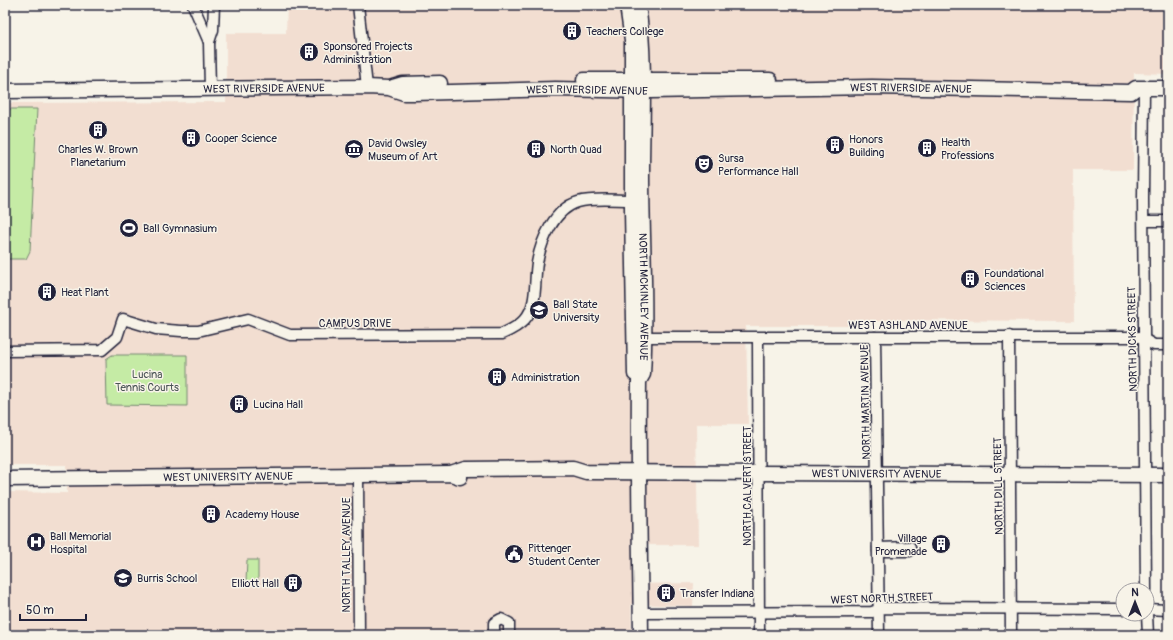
<svg xmlns="http://www.w3.org/2000/svg" width="1173" height="640" font-family="Pangolin,sans-serif">
  <rect width="100%" height="100%" fill="#f7f3e8"/>
  <filter id="ink" filterUnits="userSpaceOnUse"><feTurbulence type="fractalNoise" baseFrequency=".025" numOctaves="2"/><feDisplacementMap in="SourceGraphic" scale="8" xChannelSelector="R" yChannelSelector="G"/><feConvolveMatrix kernelMatrix="1 2 1 2 8 2 1 2 1" color-interpolation-filters="sRGB"/></filter>
  <g filter="url(#ink)">
    <polygon fill="#f2ded1" points="287,5 1168,5 1168,74 1134,73 1133,170 1073,170 1074,321 885,320 851,326 746,326 748,424 696,424 698,545 632,545 633,584 694,583 693,606 631,604 632,635 5,635 5,492 67,493 67,465 5,465 5,103 226,102 226,33 286,33"/>
    <g fill="#c5eba5" stroke="#748670">
      <polygon points="5,109 37,109 30,251 26,259 5,259"/>
      <polygon points="112,355 187,355 187,406 107,405 106,359"/>
      <polygon points="247,560 258,560 258,582 246,582"/>
    </g>
    <g fill="none" stroke-linecap="round" stroke-linejoin="round">
      <defs>
        <g id="street">
          <polyline points="193,5 209,42"/>
          <polyline points="358,5 367,87"/>
          <polyline points="1144,87 1143,198 1146,590"/>
          <polyline points="210,89 209,42 213,30 214,5"/>
          <polyline points="1144,221 1168,221"/>
          <polyline points="1009,336 1011,635"/>
          <polyline points="645,337 1140,337 1154,345 1168,345"/>
          <polyline points="875,337 879,635"/>
          <polyline points="758,338 759,635"/>
          <path d="M5 351 102 350 117 337 123 319 156 329 181 331H198L248 319 290 335 502 334C511 330 519 326 525 319 538 304 534 281 537 263 541 241 554 209 578 202 595 197 621 201 639 200"/>
          <polyline points="358,475 359,635"/>
          <polyline points="878,548 910,547 910,551 878,551"/>
          <polyline points="1147,609 1168,610"/>
          <polyline points="641,613 872,612 884,608 1123,609"/>
          <polyline points="1147,614 1148,635"/>
          <polyline points="494,635 494,623 501,619 509,623 509,635"/>
        </g>
        <g id="secondary">
          <polyline points="627,5 632,40 632,210 635,374"/>
          <path id="s1" d="M638 5C646 60 642 119 642 174 642 241 647 308 643 374L639 381C638 465 640 550 641 635"/>
          <polyline points="584,80 770,80"/>
          <polyline points="393,87 403,84 440,83"/>
          <path id="s2" d="M5 91 367 87 389 88 404 93H415L555 89 651 91 872 87 1131 92 1136 88H1168"/>
          <path id="s3" d="M451 474 466 469 573 468 586 472 1168 475"/>
          <path id="s4" d="M5 479 451 474 460 477"/>
        </g>
      </defs>
      <use href="#street" stroke="#22223b" stroke-width="13"/>
      <use href="#secondary" stroke="#22223b" stroke-width="17"/>
      <use href="#street" stroke="#f7f3e8" stroke-width="10"/>
      <use href="#secondary" stroke="#f7f3e8" stroke-width="14"/>
    </g>
  </g>
  <defs>
    <symbol id="building-disc" viewBox="-11 -11 22 22"><circle r="9.5" fill="#22223b" stroke="#f7f3e8"/><path d="M-4-6H4V6H1V3H-1V6H-4ZM-2.5-4.3h1.7v1.8h-1.7ZM.8-4.3h1.7v1.8H.8ZM-2.5-1h1.7V.8h-1.7ZM.8-1h1.7V.8H.8Z" fill="#fff"/></symbol>
    <symbol id="museum-disc" viewBox="-11 -11 22 22"><circle r="9.5" fill="#22223b" stroke="#f7f3e8"/><path d="M0-6L6-3V-2H-6V-3ZM-5-1h2V3h-2ZM-1-1h2V3h-2ZM3-1h2V3H3ZM-6 4H6V6H-6Z" fill="#fff"/></symbol>
    <symbol id="theatre-disc" viewBox="-11 -11 22 22"><circle r="9.5" fill="#22223b" stroke="#f7f3e8"/><path d="M-5-5.5Q0-4 5-5.5V0Q5 5 0 6Q-5 5-5 0ZM-3.3-2.5H-1v1.5H-3.3ZM1-2.5H3.3v1.5H1ZM-2.8 1Q0 5.5 2.8 1Z" fill="#fff"/></symbol>
    <symbol id="stadium-disc" viewBox="-11 -11 22 22"><circle r="9.5" fill="#22223b" stroke="#f7f3e8"/><path d="M0-5a6.5 5 0 1 0 0 10a6.5 5 0 1 0 0-10ZM-3.5-1.8h7v3.6h-7Z" fill="#fff"/></symbol>
    <symbol id="university-disc" viewBox="-11 -11 22 22"><circle r="9.5" fill="#22223b" stroke="#f7f3e8"/><path d="M0-5L7-2L0 1L-7-2ZM-4 1L0 2.5L4 1V4Q0 6-4 4Z" fill="#fff"/></symbol>
    <symbol id="hospital-disc" viewBox="-11 -11 22 22"><circle r="9.5" fill="#22223b" stroke="#f7f3e8"/><path d="M-5-5h3v3.5h4V-5h3V5h-3V1.5h-4V5h-3Z" fill="#fff"/></symbol>
    <symbol id="civic-disc" viewBox="-11 -11 22 22"><circle r="9.5" fill="#22223b" stroke="#f7f3e8"/><path d="M-.6-6.5H3V-4.5H.6V-3L4-1V1h2V6H-6V1h2V-1L-.6-3ZM-1.2 2.5V6h2.4V2.5Z" fill="#fff"/></symbol>
    <symbol id="school-disc" viewBox="-11 -11 22 22"><circle r="9.5" fill="#22223b" stroke="#f7f3e8"/><path d="M0-5L7-2L0 1L-7-2ZM-4 1L0 2.5L4 1V4Q0 6-4 4Z" fill="#fff"/></symbol>
  </defs>
  <g fill-rule="evenodd">
    <use href="#building-disc" x="561" y="20" width="22" height="22"/>
    <use href="#building-disc" x="298" y="41" width="22" height="22"/>
    <use href="#building-disc" x="87" y="119" width="22" height="22"/>
    <use href="#building-disc" x="180" y="127" width="22" height="22"/>
    <use href="#building-disc" x="824" y="134" width="22" height="22"/>
    <use href="#building-disc" x="916" y="137" width="22" height="22"/>
    <use href="#museum-disc" x="343" y="138" width="22" height="22"/>
    <use href="#building-disc" x="525" y="138" width="22" height="22"/>
    <use href="#theatre-disc" x="693" y="153" width="22" height="22"/>
    <use href="#stadium-disc" x="118" y="217" width="22" height="22"/>
    <use href="#building-disc" x="959" y="268" width="22" height="22"/>
    <use href="#building-disc" x="36" y="281" width="22" height="22"/>
    <use href="#university-disc" x="528" y="299" width="22" height="22"/>
    <use href="#building-disc" x="486" y="366" width="22" height="22"/>
    <use href="#building-disc" x="228" y="393" width="22" height="22"/>
    <use href="#building-disc" x="200" y="503" width="22" height="22"/>
    <use href="#hospital-disc" x="25" y="531" width="22" height="22"/>
    <use href="#building-disc" x="930" y="533" width="22" height="22"/>
    <use href="#civic-disc" x="503" y="543" width="22" height="22"/>
    <use href="#school-disc" x="112" y="567" width="22" height="22"/>
    <use href="#building-disc" x="282" y="572" width="22" height="22"/>
    <use href="#building-disc" x="655" y="582" width="22" height="22"/>
  </g>
  <g text-anchor="middle" stroke-width="3" stroke-linejoin="round" paint-order="stroke">
    <g font-size="11" fill="#22223b" stroke="#f7f3e8" text-anchor="start">
      <text x="586" y="35">Teachers College</text>
      <text x="323" y="50">Sponsored Projects<tspan x="323" dy="13">Administration</tspan></text>
      <text x="205" y="142">Cooper Science</text>
      <text x="849" y="143">Honors<tspan x="849" dy="13">Building</tspan></text>
      <text x="941" y="146">Health<tspan x="941" dy="13">Professions</tspan></text>
      <text x="368" y="147">David Owsley<tspan x="368" dy="13">Museum of Art</tspan></text>
      <text x="98" y="153" text-anchor="middle">Charles W. Brown<tspan x="98" dy="13">Planetarium</tspan></text>
      <text x="550" y="153">North Quad</text>
      <text x="718" y="162">Sursa<tspan x="718" dy="13">Performance Hall</tspan></text>
      <text x="143" y="232">Ball Gymnasium</text>
      <text x="984" y="277">Foundational<tspan x="984" dy="13">Sciences</tspan></text>
      <text x="61" y="296">Heat Plant</text>
      <text x="553" y="308">Ball State<tspan x="553" dy="13">University</tspan></text>
      <text x="511" y="381">Administration</text>
      <text x="253" y="408">Lucina Hall</text>
      <text x="225" y="518">Academy House</text>
      <text x="50" y="540">Ball Memorial<tspan x="50" dy="13">Hospital</tspan></text>
      <text x="927" y="542" text-anchor="end">Village<tspan x="927" dy="13">Promenade</tspan></text>
      <text x="528" y="552">Pittenger<tspan x="528" dy="13">Student Center</tspan></text>
      <text x="137" y="582">Burris School</text>
      <text x="279" y="587" text-anchor="end">Elliott Hall</text>
      <text x="680" y="597">Transfer Indiana</text>
    </g>
    <g font-size="11" fill="#22223b" stroke="#f7f3e8">
      <text dy="4" stroke="none"><textPath href="#s2" startOffset="259">WEST RIVERSIDE AVENUE</textPath></text>
      <text dy="4" stroke="none"><textPath href="#s2" startOffset="907">WEST RIVERSIDE AVENUE</textPath></text>
      <text dy="4" stroke="none"><textPath href="#s2" startOffset="583">WEST RIVERSIDE AVENUE</textPath></text>
      <text dy="4" stroke="none"><textPath href="#s1" startOffset="292">NORTH MCKINLEY AVENUE</textPath></text>
      <text x="355" y="327">CAMPUS DRIVE</text>
      <text x="908" y="329">WEST ASHLAND AVENUE</text>
      <text transform="translate(1132 339) rotate(-91)" y="4">NORTH DICKS STREET</text>
      <text transform="translate(865 402) rotate(-91)" y="4">NORTH MARTIN AVENUE</text>
      <text dy="4" stroke="none"><textPath href="#s3" startOffset="427">WEST UNIVERSITY AVENUE</textPath></text>
      <text dy="4" stroke="none"><textPath href="#s4" startOffset="223">WEST UNIVERSITY AVENUE</textPath></text>
      <text transform="translate(747 486) rotate(-90)" y="4">NORTH CALVERT STREET</text>
      <text transform="translate(998 486) rotate(-91)" y="4">NORTH DILL STREET</text>
      <text transform="translate(346 555) rotate(-90)" y="4">NORTH TALLEY AVENUE</text>
      <text transform="translate(882 598) rotate(-2)" y="4">WEST NORTH STREET</text>
    </g>
    <g font-size="11" fill="#4b5456" stroke="#f7f3e8">
      <text x="147" y="378">Lucina<tspan x="147" dy="13">Tennis Courts</tspan></text>
    </g>
  </g>
  <rect width="1173" height="640" fill="none" stroke="#f7f3e8" stroke-width="20"/>
  <rect x="10" y="10" width="1153" height="620" fill="none" stroke="#22223b" stroke-width="1.5" filter="url(#ink)"/>
  <g transform="translate(1135 602)"><circle r="19" fill="#f7f3e8" stroke="#a29fa3"/>
  <path d="M0-3L7 15L0 10L-7 15Z" fill="#22223b"/>
  <text y="-6" font-size="11" font-weight="bold" text-anchor="middle" fill="#22223b">N</text>
  </g>
  <path d="M20 614v6h66v-6" fill="none" stroke="#22223b" stroke-width="2"/>
  <text x="26" y="614" font-size="12" fill="#22223b" stroke="#f7f3e8" stroke-width="3" paint-order="stroke">50 m</text>
</svg>
